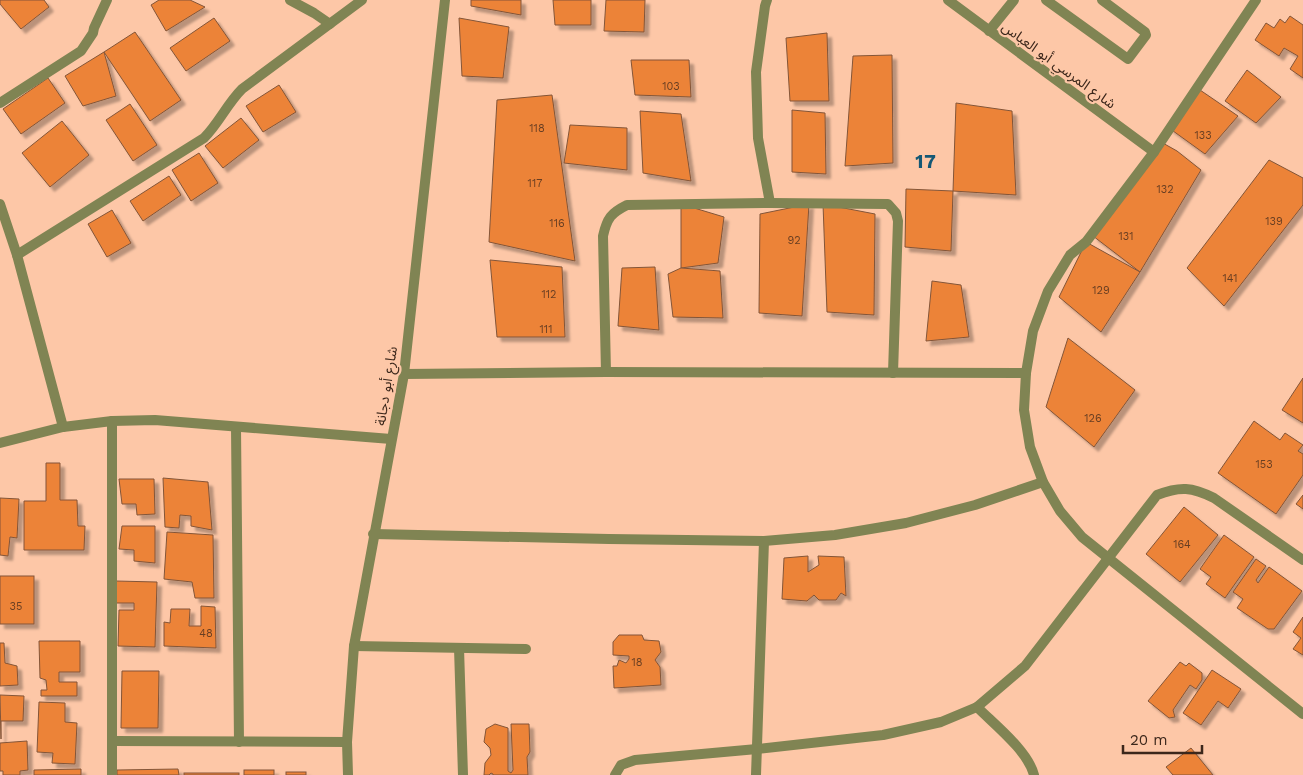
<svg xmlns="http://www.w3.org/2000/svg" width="1303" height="775" font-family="'Work Sans','Noto Sans Arabic',sans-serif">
  <defs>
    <filter id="shadow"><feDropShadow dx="4.5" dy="4.5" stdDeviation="1" flood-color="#0004"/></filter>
  </defs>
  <rect width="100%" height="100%" fill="#fdc7a7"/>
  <g fill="#ec8339" stroke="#835538" filter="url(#shadow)">
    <polygon points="0,0 44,0 49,7 21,29 0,4"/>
    <polygon points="159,0 190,0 205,7 166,31 151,5"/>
    <polygon points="471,0 521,0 521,15 471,6"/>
    <polygon points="553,0 591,0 591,25 555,25"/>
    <polygon points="606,0 645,0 644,32 604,31"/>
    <polygon points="1290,16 1303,25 1303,78 1290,69 1298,56 1284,48 1279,56 1255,40 1266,23 1274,28 1280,19 1285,23"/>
    <polygon points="214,18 230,41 186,71 170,48"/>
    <polygon points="459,18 509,27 503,78 462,76"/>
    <polygon points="135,32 181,100 150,121 104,52"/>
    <polygon points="827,33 829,101 790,101 786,38"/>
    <polygon points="104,52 116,96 83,106 65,76"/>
    <polygon points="892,55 893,163 845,166 853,56"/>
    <polygon points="631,60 689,60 691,97 635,95"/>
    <polygon points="1247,70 1281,97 1256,123 1225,101"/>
    <polygon points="48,78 65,103 21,134 3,109"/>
    <polygon points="279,85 296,112 263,132 246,106"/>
    <polygon points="1200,90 1238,116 1205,154 1169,128"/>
    <polygon points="552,95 575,261 489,242 497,100"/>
    <polygon points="956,103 1012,111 1016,195 953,191"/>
    <polygon points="130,104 157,145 133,161 106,120"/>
    <polygon points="792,110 825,113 826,174 792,172"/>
    <polygon points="640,111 681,114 691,181 643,173"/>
    <polygon points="241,118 259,140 223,168 205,146"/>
    <polygon points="62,121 89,155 50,187 22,153"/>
    <polygon points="570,125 627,128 627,170 564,163"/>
    <polygon points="1161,142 1177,151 1201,170 1140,272 1093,236"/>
    <polygon points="199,153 218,183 191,201 172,170"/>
    <polygon points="1269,160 1303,178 1303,205 1224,306 1187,268"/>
    <polygon points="169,176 181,195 143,221 130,201"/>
    <polygon points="906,189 953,191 951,251 905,247"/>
    <polygon points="681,204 724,217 718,263 681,268"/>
    <polygon points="809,204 802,316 759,313 760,214"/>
    <polygon points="823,204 875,214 874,315 827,312"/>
    <polygon points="112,210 131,243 107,257 88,224"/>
    <polygon points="1086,242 1140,272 1101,332 1059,297"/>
    <polygon points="490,260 562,267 565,337 497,337"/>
    <polygon points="655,267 659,330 618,326 622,268"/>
    <polygon points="681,268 720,271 723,318 673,317 668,274"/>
    <polygon points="932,281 961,285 969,337 926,341"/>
    <polygon points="1068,338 1135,390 1094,447 1046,407"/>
    <polygon points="1303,378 1303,423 1282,410"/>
    <polygon points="1254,421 1280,440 1285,433 1303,445 1298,451 1303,454 1303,475 1276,514 1218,473"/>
    <polygon points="46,463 60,463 60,500 77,500 78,526 85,526 84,550 24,550 24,501 46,501"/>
    <polygon points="163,478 208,482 212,530 191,526 191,516 180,515 179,528 165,527"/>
    <polygon points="119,479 154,479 155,514 137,515 136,504 122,504"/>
    <polygon points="1303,495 1303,509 1296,504"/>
    <polygon points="0,498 19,499 17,538 10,537 8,556 0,555"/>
    <polygon points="1184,507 1218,535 1180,582 1146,554"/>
    <polygon points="122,526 155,526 155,563 134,561 134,550 119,549"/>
    <polygon points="167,532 213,535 214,598 195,598 192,582 164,579"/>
    <polygon points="1224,535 1254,557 1225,598 1206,584 1211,577 1200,569"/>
    <polygon points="808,556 808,572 819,565 818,556 844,557 846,596 841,593 836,600 819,600 814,595 807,601 782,599 784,558"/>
    <polygon points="1256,559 1266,566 1256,580 1258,583 1269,567 1302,591 1274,629 1268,629 1237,608 1243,599 1233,592"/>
    <rect x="0" y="576" width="34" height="48"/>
    <polygon points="116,581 157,582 155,647 118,646 119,610 134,610 134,603 116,603"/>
    <polygon points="201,606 215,607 216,648 164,646 164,622 170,623 171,609 190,609 189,626 201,626"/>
    <polygon points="1303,617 1303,655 1293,649 1301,638 1293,632"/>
    <polygon points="619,635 642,635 644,640 659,641 661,652 655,660 660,667 661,685 614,688 613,666 617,666 619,660 626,663 629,659 629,656 613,655 613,642"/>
    <polygon points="39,641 80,641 80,672 59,672 59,682 77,682 77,696 41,696 41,690 47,690 46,680 40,678"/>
    <polygon points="0,643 4,643 5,663 17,666 18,685 0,686"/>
    <polygon points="1180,662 1186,666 1189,663 1202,673 1202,680 1196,689 1190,685 1173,710 1175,717 1169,718 1148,701"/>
    <polygon points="1212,670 1241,689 1228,708 1218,701 1201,725 1183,713"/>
    <polygon points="122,671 159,671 158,728 121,728"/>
    <polygon points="0,695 24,696 23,721 1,721 1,739"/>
    <polygon points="39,702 65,703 65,722 77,723 75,764 52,763 53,753 37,752"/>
    <polygon points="495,724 508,728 508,771 511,773 513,770 511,724 529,724 530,752 527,757 528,775 493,775 493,774 491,773 489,775 484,775 485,763 491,755 490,748 484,742 486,729"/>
    <polygon points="27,741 28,770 20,771 20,775 3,775 3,771 0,771 0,743"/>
    <polygon points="1191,748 1213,775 1173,775 1166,767"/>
    <polygon points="81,769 81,775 34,775 34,770"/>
    <polygon points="178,769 179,775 117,775 117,770"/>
    <rect x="244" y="770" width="30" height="5"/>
    <rect x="286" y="772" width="20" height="3"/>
    <rect x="184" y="773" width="55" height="2"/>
  </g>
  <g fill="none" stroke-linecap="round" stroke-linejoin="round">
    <g stroke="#808453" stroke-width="10">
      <polyline points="1046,0 1128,59 1146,35 1145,32 1102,0"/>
      <polyline points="989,31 1014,0"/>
    </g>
    <g stroke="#808453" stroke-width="10">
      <polyline points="290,0 314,13 330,24"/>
      <polyline points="767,0 765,6 756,72 758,138 770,203"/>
      <polyline points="948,0 1154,152"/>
      <polyline points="1256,0 1154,152 1086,242 1070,255 1048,291 1033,331 1026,373 1024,410 1030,447 1043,482 1060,511 1082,537 1303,714"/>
      <polyline points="0,103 81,51 93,33 94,28 107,0"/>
      <polyline points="0,204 17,255 63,427"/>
      <path d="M17 255 204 138C219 123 227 104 242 89L362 0"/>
      <path d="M606 372 603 236C607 218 611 213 627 205L770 203 888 204 896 213 898 221 893 373"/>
      <polyline points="404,374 606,372 1026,373"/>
      <polyline points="236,427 239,742"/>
      <polyline points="0,443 63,427 112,421 155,420 391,439"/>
      <polyline points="373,534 609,539 764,541 835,535 906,523 975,505 1043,482"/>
      <polyline points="354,646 526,649"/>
      <polyline points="459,648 463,775"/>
      <path d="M977 707C995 725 1028 751 1034 775"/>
      <polyline points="113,741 347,742"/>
      <polyline points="112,775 112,421"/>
      <polyline points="348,775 347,742 354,646 404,374 445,0"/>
      <path d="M615 775 621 765 635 760 757 749 883 735 941 722 977 707 1025 666 1157 495C1180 486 1192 487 1214 498L1303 560"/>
      <polyline points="756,775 764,541"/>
    </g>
  </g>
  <g text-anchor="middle" stroke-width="4.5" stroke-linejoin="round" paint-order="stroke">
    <g font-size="11" fill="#683e22">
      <text x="671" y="90">103</text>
      <text x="537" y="132">118</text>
      <text x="1203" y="139">133</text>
      <text x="535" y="187">117</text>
      <text x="1165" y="193">132</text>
      <text x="1274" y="225">139</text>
      <text x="557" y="227">116</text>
      <text x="1126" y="240">131</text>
      <text x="794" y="244">92</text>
      <text x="1230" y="282">141</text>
      <text x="1101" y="294">129</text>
      <text x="549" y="298">112</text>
      <text x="546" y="333">111</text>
      <text x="1093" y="422">126</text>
      <text x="1264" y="468">153</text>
      <text x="1182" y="548">164</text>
      <text x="16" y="610">35</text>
      <text x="206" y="637">48</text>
      <text x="637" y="666">18</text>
    </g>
    <g font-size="14" fill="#3c271b" stroke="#fdc7a7">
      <text transform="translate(1059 65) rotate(36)" y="5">شارع المرسي أبو العباس</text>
      <text transform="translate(386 386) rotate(-81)" y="5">شارع أبو دجانة</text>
    </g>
    <g font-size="19" font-weight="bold" letter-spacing="1" fill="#145875" stroke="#fdc7a7">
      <text x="926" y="168">17</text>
    </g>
  </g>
  <path d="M1123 745v8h79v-8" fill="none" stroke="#3c271b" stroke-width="2.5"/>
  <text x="1130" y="745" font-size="15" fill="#3c271b" stroke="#fdc7a7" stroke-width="4" paint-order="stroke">20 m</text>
</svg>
